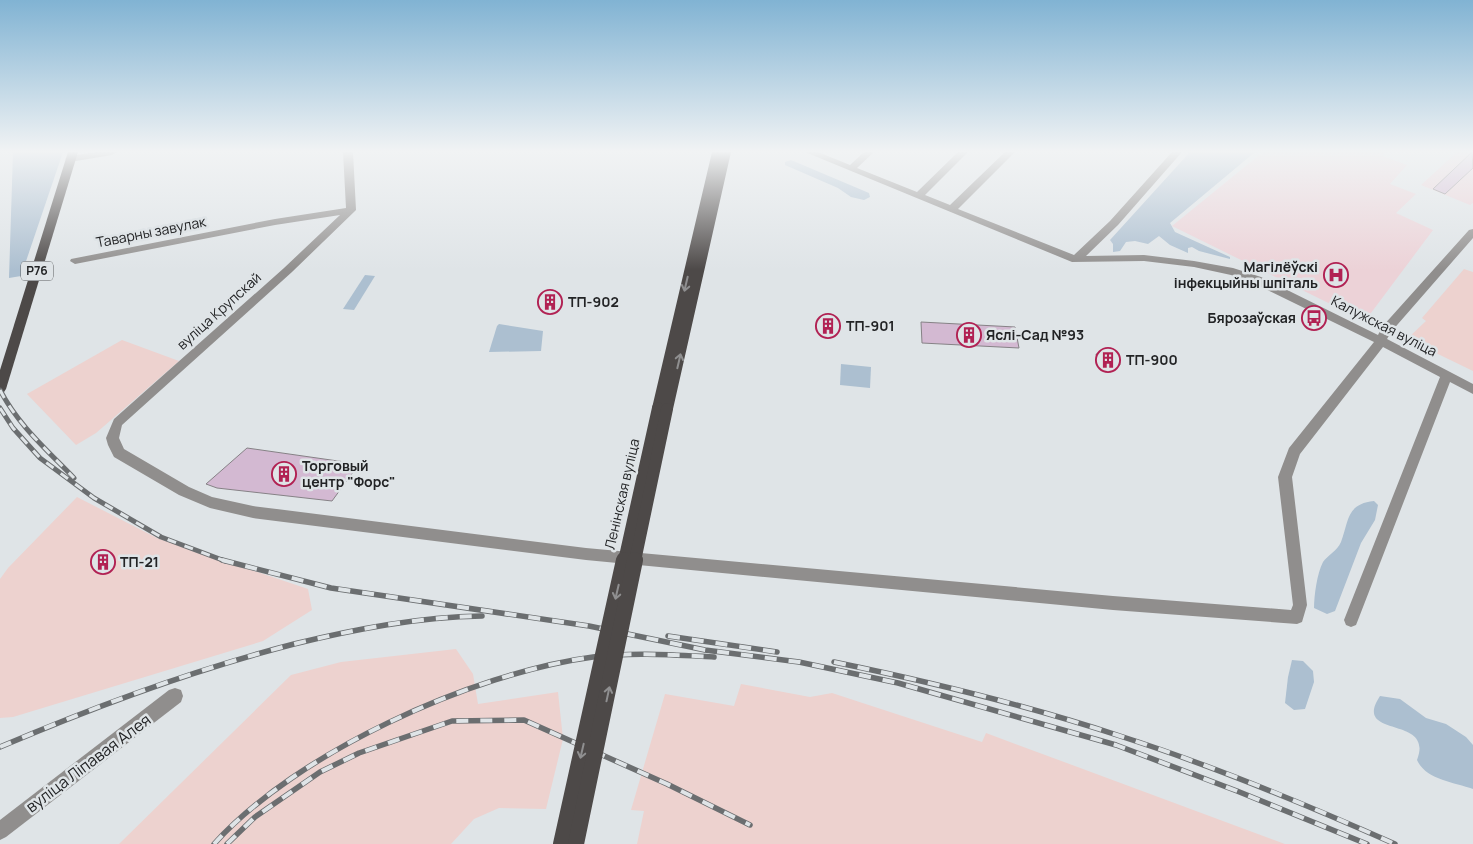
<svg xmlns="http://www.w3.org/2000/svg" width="1473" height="844" font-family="Manrope,sans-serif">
  <rect width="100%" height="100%" fill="#dfe4e7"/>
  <g fill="#edd2cf">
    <polygon points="1464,269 1473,272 1473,371 1407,339 1426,321 1422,318"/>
    <polygon points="122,340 179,361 96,433 76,445 27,394"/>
    <polygon points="77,497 157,538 308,589 312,610 263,641 13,717 0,718 0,579 8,568"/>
    <polygon points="456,649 473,674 478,704 558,692 563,739 546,809 499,808 474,819 451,844 119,844 291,675 341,662"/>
    <polygon points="741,684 810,697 832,693 982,742 986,733 1285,844 637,844 644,811 631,810 665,694 734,706"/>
  </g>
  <g fill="#ecd2d7">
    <polygon points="1263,152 1386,152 1383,156 1407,165 1390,184 1416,194 1396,213 1433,230 1365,321 1172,226"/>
    <polygon points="1455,152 1466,152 1473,155 1473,203 1470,205 1421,185 1456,153"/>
  </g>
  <g fill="#acbfd0">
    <polygon points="13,152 63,152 21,276 9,278"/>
    <polygon points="1190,152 1255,152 1170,223 1175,232 1230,257 1230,259 1199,251 1192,247 1188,248 1188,253 1170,245 1159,236 1148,244 1135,241 1126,242 1120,251 1113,252 1113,244 1110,240"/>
    <polygon points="791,160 869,193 870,197 864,200 851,197 838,188 785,165 785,162"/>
    <polygon points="365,275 375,276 354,310 343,309"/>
    <polygon points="499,324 543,331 541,351 489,352 497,326"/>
    <polygon points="841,364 871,367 870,388 840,385"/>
    <path d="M1374 501 1378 505 1375 520 1361 543 1335 611 1327 614 1314 608C1314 596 1317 573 1323 562 1328 555 1337 551 1341 542 1349 521 1346 504 1374 501Z"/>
    <polygon points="1292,660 1303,661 1313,671 1314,682 1305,709 1294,710 1285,703 1288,677"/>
    <path d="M1380 696 1400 699 1426 718 1446 724 1466 737 1473 745V789C1454 782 1426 780 1417 760 1435 714 1351 740 1380 696Z"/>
  </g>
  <g fill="#d3b9d2" stroke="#868286">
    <polygon points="1472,152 1473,168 1445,194 1433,189"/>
    <polygon points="546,296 559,296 555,309 542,308"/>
    <polygon points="821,319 834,319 834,333 821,332"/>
    <polygon points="921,322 1015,327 1019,348 922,343"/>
    <polygon points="1096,354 1119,357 1120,365 1098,363"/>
    <polygon points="247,448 359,464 332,501 217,488 206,484"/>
    <polygon points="103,555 112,555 102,570 93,569"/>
  </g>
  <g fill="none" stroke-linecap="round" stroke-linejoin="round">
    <g fill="#908e8d" fill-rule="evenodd">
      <polygon points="96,152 117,152 112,155 70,162 65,159 70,156"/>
      <polygon points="343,152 353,152 356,210 354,212 292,272 122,425 119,438 124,449 189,487 212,497 253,506 586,548 1113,596 1291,610 1293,605 1278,477 1289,448 1374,342 1253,283 1231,275 1194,267 1144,261 1072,262 805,152 818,152 850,165 864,152 874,152 857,168 917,192 958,152 968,152 925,195 950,205 1005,152 1015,152 958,209 1074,255 1110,221 1172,152 1182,152 1118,225 1086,256 1144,255 1194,261 1233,268 1261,277 1378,335 1382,327 1469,230 1473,229 1473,238 1391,332 1387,339 1473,384 1473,394 1450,382 1358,620 1356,625 1351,627 1346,625 1344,620 1440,377 1383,347 1300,454 1292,477 1307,605 1302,622 1297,624 1113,610 586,560 253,518 210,508 179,495 114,457 108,445 106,438 114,419 284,268 340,215 275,225 75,264 70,261 71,259 275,219 346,208"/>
      <polygon points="175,688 181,690 183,696 181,702 6,837 0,840 0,820 169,690"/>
    </g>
    <g fill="#4d4948" fill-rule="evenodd">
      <polygon points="68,152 78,152 6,389 4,392 0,394 0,370"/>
      <polygon points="712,152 731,152 673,409 671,412 667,414 662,411 654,411 652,408"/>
    </g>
    <defs>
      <g id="rail-far1">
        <path d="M0 390C18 425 47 450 74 478"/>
        <polyline points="0,408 13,428 40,458 94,498 161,537 225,561"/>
      </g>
      <g id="rail">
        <polyline points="222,560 331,588 589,626 705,650 799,662 898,683 1116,745 1237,791 1367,844"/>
        <polyline points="668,636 777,652"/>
        <path d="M834 662C931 682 1026 705 1120 736 1214 766 1305 804 1395 844"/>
        <path d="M0 747C96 706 193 670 294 644 356 629 418 617 482 616"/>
        <path d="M214 844C296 753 472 673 593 657 632 652 674 655 714 657"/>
        <polyline points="227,844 255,817 320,772 359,753 452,721 524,720 667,784 750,825"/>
      </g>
    </defs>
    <use href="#rail-far1" stroke="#6b6e70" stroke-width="5"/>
    <use href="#rail" stroke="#6b6e70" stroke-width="5.5"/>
    <use href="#rail-far1" stroke="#dfe4e7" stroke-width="3" stroke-dasharray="9" stroke-linecap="butt"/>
    <use href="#rail" stroke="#dfe4e7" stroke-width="4" stroke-dasharray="12" stroke-linecap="butt"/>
    <g stroke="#4d4948" stroke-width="12">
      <polyline points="624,561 658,408"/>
      <polyline points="635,561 667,409"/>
    </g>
    <g stroke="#4d4948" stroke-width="16">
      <polyline points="561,844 624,560"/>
      <polyline points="576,844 635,560"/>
    </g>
  </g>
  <defs><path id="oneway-shaft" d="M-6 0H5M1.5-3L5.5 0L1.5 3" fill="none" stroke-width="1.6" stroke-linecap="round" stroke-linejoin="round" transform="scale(1.25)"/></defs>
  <g stroke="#8f8f90">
    <use href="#oneway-shaft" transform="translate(686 284) rotate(103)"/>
    <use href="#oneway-shaft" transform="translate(679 361) rotate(-77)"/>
    <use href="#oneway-shaft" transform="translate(617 592) rotate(103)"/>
    <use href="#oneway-shaft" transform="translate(608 694) rotate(-78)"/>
    <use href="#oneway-shaft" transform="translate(582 751) rotate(103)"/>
  </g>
  <linearGradient id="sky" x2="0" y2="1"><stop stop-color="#81b3d3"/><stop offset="0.56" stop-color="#f1f3f4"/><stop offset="1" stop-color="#f1f3f4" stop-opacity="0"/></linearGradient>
  <rect width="1473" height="270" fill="url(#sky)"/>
  <defs>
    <symbol id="hospital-ring" viewBox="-11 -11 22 22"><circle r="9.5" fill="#dfe4e7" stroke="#b12153" stroke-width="1.5"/><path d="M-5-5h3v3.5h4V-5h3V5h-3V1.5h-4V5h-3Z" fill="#b12153"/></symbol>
    <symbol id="building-ring" viewBox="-11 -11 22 22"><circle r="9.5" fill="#dfe4e7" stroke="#b12153" stroke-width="1.5"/><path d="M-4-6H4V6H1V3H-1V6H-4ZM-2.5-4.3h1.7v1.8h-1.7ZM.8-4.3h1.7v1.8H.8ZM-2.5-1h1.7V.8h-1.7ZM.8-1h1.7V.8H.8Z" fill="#b12153"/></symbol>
    <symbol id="bus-ring" viewBox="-11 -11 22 22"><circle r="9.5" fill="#dfe4e7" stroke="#b12153" stroke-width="1.5"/><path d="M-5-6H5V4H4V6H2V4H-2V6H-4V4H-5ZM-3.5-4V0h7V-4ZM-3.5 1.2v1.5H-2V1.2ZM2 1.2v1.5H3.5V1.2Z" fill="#b12153"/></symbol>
  </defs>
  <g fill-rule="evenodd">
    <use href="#hospital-ring" x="1322" y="261" width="28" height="28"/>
    <use href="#building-ring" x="536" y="288" width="28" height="28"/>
    <use href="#bus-ring" x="1300" y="304" width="28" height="28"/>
    <use href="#building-ring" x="814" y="312" width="28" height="28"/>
    <use href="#building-ring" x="955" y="321" width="28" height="28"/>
    <use href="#building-ring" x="1094" y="346" width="28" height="28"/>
    <use href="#building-ring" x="270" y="460" width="28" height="28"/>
    <use href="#building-ring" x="89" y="548" width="28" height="28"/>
  </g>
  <g text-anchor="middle" stroke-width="5" stroke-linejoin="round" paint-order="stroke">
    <rect fill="#dfe4e7" stroke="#5b5d5f" stroke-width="1" x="21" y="261.5" width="32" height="19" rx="4"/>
    <g font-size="12" font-weight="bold" fill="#222325">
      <text x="37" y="275">Р76</text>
    </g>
    <g font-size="14" fill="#222325" stroke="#dfe4e7">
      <text transform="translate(151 232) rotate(-11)" y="5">Таварны завулак</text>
      <text transform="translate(219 311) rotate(-42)" y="5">вуліца Крупскай</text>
      <text transform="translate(1384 326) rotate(27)" y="5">Калужская вуліца</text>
      <text transform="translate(622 494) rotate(-77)" y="5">Ленінская вуліца</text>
    </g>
    <g font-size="14" font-weight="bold" fill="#222325" stroke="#dfe4e7" text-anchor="start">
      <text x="1318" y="272" text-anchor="end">Магілёўскі<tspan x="1318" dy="16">інфекцыйны шпіталь</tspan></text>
      <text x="568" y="307">ТП-902</text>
      <text x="1296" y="323" text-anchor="end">Бярозаўская</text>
      <text x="846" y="331">ТП-901</text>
      <text x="986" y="340">Яслі-Сад №93</text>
      <text x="1126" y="365">ТП-900</text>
      <text x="302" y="471">Торговый<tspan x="302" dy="16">центр "Форс"</tspan></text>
      <text x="120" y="567">ТП-21</text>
    </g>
    <g font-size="16" fill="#222325" stroke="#dfe4e7">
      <text transform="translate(88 763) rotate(-37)" y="6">вуліца Ліпавая Алея</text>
    </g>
  </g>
</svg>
